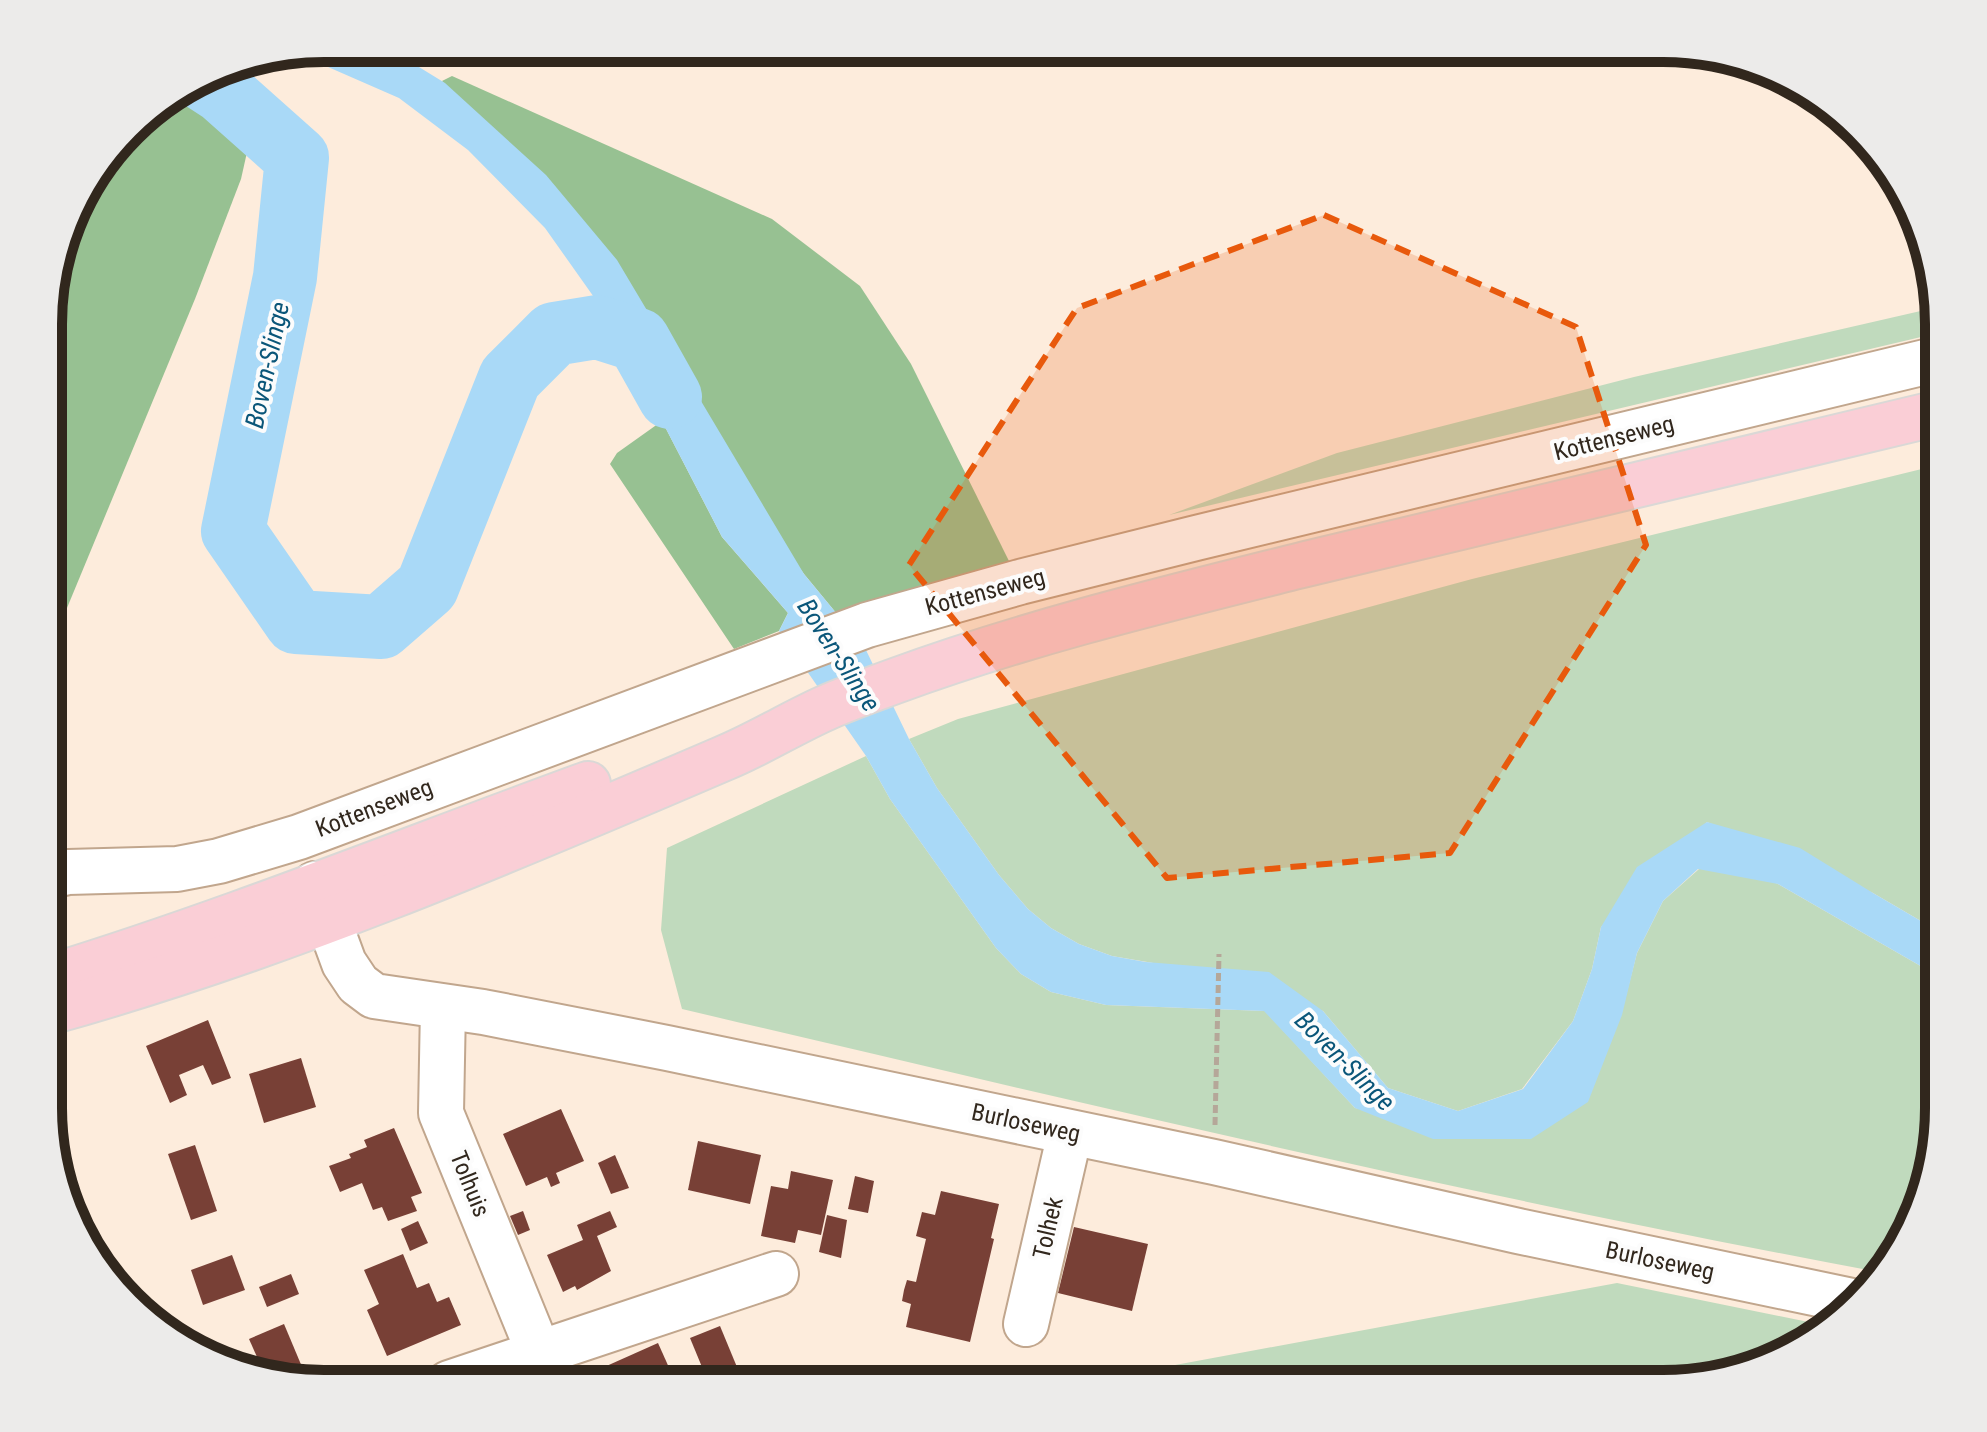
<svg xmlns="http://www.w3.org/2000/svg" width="1987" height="1432" font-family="'Roboto Condensed',sans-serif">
  <rect width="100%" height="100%" fill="#fdecdc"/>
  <g fill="#c0dabd">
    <polygon points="238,65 235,115 192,85 219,69"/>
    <polygon points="1938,307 1938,333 1169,515 1337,453 1634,377"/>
    <polygon points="1938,465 1938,931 1873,893 1707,822 1601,927 1592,969 1573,1021 1522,1089 1458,1111 1388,1088 1323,1011 1165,965 1112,956 1079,944 1051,928 1028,909 999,875 937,788 909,739 958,719 1472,579"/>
    <path d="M866 756 890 799 996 948 1021 974 1051 992 1106 1005 1265 1011 1355 1108 1530 1139 1621 1015 1637 953 1663 901 1699 869 1729 863 1778 884 1938 976V1126L1924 1197 1884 1273C1480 1198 1081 1103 682 1009L661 930 667 848Z"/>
    <polygon points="1617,1283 1823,1325 1786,1355 1664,1384 1073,1384"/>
  </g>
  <g fill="#97c192">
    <polygon points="452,76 772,219 860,286 911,364 1009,561 837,614 804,574 442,81"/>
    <polygon points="192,85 235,115 252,130 241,179 195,299 50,649 50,288 77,201 142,117"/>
    <polygon points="662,421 722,537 788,613 779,631 734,649 610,464 617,453"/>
  </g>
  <polygon fill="#a9d9f7" points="324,48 388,48 445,83 546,175 617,260 804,574 865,648 909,739 937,788 999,875 1028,909 1051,928 1079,944 1112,956 1146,962 1269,972 1323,1011 1388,1088 1458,1111 1523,1089 1573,1021 1592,969 1601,927 1637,867 1707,822 1800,848 1873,893 1938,931 1938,976 1778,884 1698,869 1663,901 1637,953 1622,1015 1588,1102 1531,1139 1433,1139 1355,1108 1264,1011 1106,1005 1051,992 1021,974 996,948 890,799 866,756 779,631 788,613 722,537 608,317 545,228 468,150 399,98 296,53"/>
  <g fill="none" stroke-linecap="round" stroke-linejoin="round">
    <polyline stroke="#a9d9f7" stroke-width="64" points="203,79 223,92 297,158 285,277 233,531 296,622 381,627 427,587 510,378 554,334 597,327 638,340 670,397"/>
  </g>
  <g fill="#784036">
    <polygon points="208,1020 231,1078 212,1085 203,1065 179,1075 187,1095 170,1103 146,1046"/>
    <polygon points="301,1058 316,1107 264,1123 249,1074"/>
    <polygon points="561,1109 584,1161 556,1173 560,1183 551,1187 547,1177 526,1186 503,1134"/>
    <polygon points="394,1128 422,1193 411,1197 417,1211 388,1221 382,1207 373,1210 362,1183 340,1192 329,1166 351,1158 349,1154 367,1147 364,1140"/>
    <polygon points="698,1141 761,1155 750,1204 688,1190"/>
    <polygon points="195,1145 217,1211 191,1220 168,1154"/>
    <polygon points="615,1155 629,1188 611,1194 598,1163"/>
    <polygon points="791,1171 833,1180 821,1235 798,1230 795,1243 761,1236 771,1186 788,1189"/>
    <polygon points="855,1176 874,1181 868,1213 848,1209"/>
    <polygon points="941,1191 999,1204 991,1238 994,1239 970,1342 906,1327 911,1304 902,1301 904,1290 907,1280 916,1282 926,1239 916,1236 922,1212 935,1215"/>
    <polygon points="523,1211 530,1230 518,1235 510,1216"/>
    <polygon points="610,1211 617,1227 597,1236 611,1271 577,1290 575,1286 563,1292 547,1255 583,1240 577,1225"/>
    <polygon points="827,1215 847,1220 841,1258 819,1252"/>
    <polygon points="418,1221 428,1243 410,1251 401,1229"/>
    <polygon points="1074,1227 1148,1244 1132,1311 1058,1293"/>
    <polygon points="403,1254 417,1288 429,1283 437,1302 449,1297 461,1325 387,1356 367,1310 379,1304 364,1270"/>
    <polygon points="232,1255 245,1290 203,1305 191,1270"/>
    <polygon points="291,1274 299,1294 267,1307 259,1287"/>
    <polygon points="284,1324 305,1374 291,1380 265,1375 249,1339"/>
    <polygon points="720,1326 744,1384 709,1384 690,1338"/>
    <polygon points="658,1343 675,1381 669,1384 598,1384 593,1372"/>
  </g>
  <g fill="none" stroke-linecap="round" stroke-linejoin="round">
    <defs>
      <g id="minor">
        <polyline points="50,876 68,872 177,869 219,861 299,837 867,625 1020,582 1196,538 1938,359"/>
        <polyline points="315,884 344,963 358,984 374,996 483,1012 667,1048 1214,1162 1518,1231 1852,1301"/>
        <polyline points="443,1007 441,1113 539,1353"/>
        <polyline points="1026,1324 1070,1133"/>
        <polyline points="449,1383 776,1274"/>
      </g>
      <g id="major">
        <path d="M50 977C232 921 409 849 588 784"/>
        <path d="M50 1012C280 948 503 853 722 759 759 744 793 722 830 706 851 697 873 689 895 681 1026 633 1162 600 1298 566 1511 513 1725 464 1938 413"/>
      </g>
    </defs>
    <use href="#minor" stroke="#c1a68d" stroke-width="48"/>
    <use href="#major" stroke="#dad8d6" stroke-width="48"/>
    <polyline stroke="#b5a799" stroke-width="5" stroke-dasharray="8 4" stroke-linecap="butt" points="1215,1125 1219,954"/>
    <use href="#minor" stroke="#fff" stroke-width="44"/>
    <use href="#major" stroke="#faced6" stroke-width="44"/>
  </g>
  <path fill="#e8590c" fill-opacity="0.2" stroke="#e8590c" stroke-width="6" stroke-dasharray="16 10" stroke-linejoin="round" d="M1324 215 1576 327 1646 545 1450 853 1167 878 909 565 1077 308Z"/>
  <g text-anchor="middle" stroke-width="8" stroke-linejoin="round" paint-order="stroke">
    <g font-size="24" fill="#31271d" stroke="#fcfcfc">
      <text transform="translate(1614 438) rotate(-14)" y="8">Kottenseweg</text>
      <text transform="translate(985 592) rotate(-15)" y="8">Kottenseweg</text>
      <text transform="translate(374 808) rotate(-21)" y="8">Kottenseweg</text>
      <text transform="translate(1026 1123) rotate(12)" y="8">Burloseweg</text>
      <text transform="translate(470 1184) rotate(68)" y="8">Tolhuis</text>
      <text transform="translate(1048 1228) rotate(-77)" y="8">Tolhek</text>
      <text transform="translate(1660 1261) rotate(12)" y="8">Burloseweg</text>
    </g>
    <g font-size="26" font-style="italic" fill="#0a5679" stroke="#fcfcfc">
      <text transform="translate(267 365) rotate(-78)" y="9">Boven-Slinge</text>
      <text transform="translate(839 655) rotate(57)" y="9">Boven-Slinge</text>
      <text transform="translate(1345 1061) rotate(45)" y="9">Boven-Slinge</text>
    </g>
  </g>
  <path d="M0 0H1987V1432H0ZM324 62H1663A262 262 0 0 1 1925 324V1108A262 262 0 0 1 1663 1370H324A262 262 0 0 1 62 1108V324A262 262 0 0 1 324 62Z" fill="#ecebea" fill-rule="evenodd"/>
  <path fill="none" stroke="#31271d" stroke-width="10" d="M324 62H1663A262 262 0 0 1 1925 324V1108A262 262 0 0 1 1663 1370H324A262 262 0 0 1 62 1108V324A262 262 0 0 1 324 62Z"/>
</svg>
